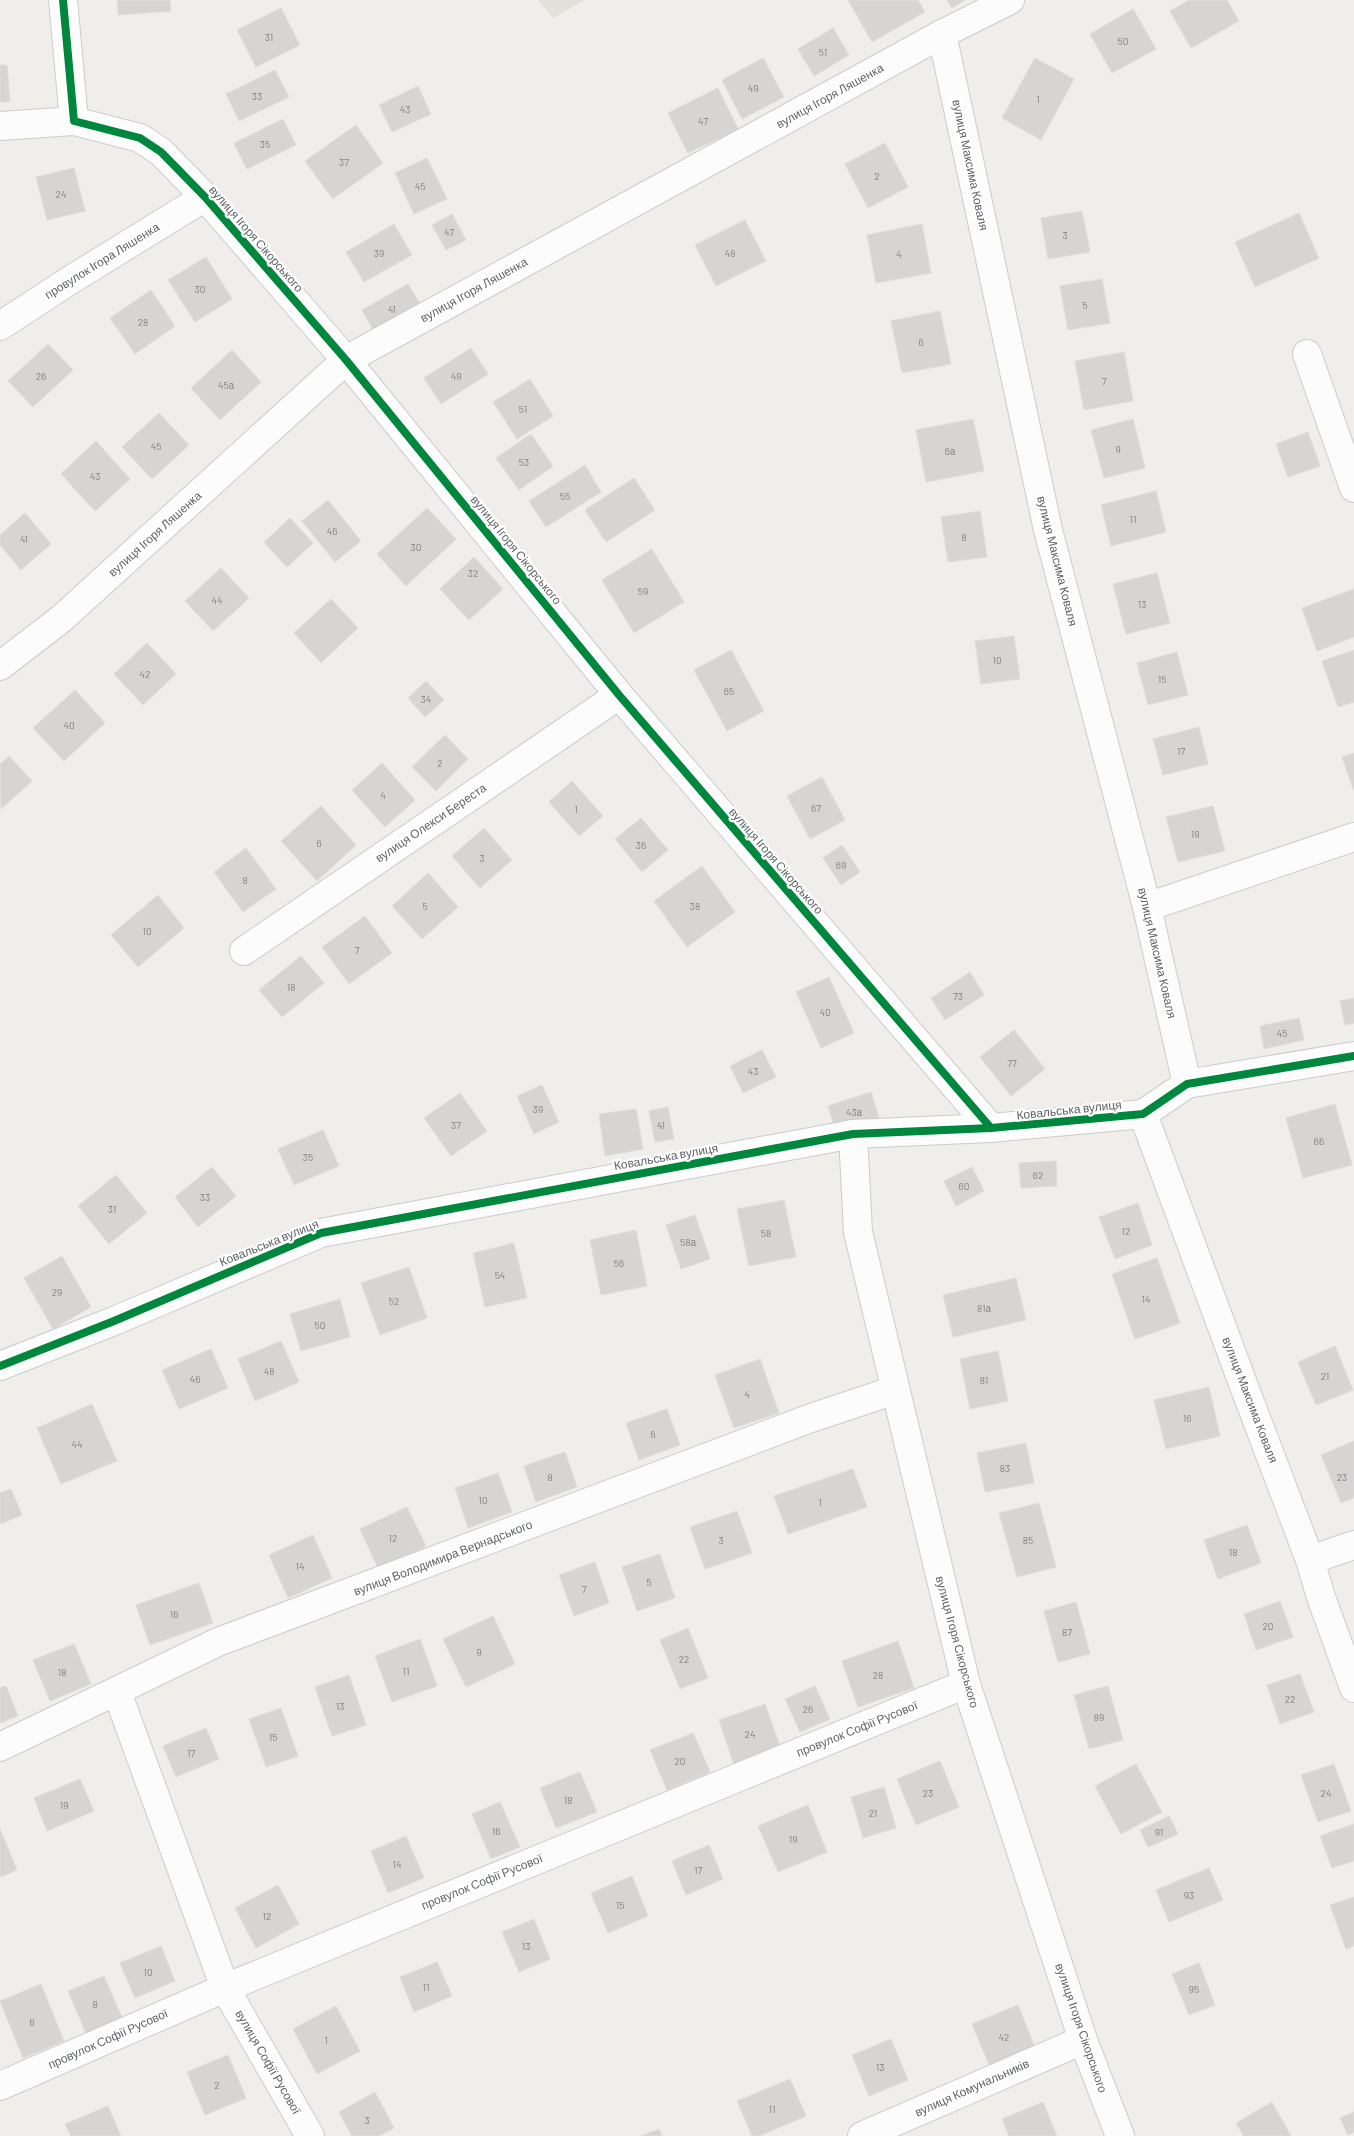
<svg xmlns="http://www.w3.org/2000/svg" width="1354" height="2136" font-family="Barlow,sans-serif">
  <rect width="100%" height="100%" fill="#efeeea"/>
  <polygon fill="#e2e0da" points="538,0 585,0 553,18"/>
  <g fill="#d6d5d3" stroke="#deddd9">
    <polygon points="117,0 170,0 171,11 118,15"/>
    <polygon points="848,0 918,0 925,12 872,42"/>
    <polygon points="947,0 965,0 952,8"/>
    <polygon points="1189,0 1227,0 1239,21 1191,48 1170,11"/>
    <polygon points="281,8 300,45 256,67 237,30"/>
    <polygon points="1133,9 1156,49 1112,73 1090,34"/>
    <polygon points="833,28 849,55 814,76 798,49"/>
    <polygon points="763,58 784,97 742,119 722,80"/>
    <polygon points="1035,58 1074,79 1041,140 1002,118"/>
    <polygon points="0,65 7,65 10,102 0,102"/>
    <polygon points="275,70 289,97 239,121 226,94"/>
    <polygon points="418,86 431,114 392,132 379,105"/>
    <polygon points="718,88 738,129 688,153 668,113"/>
    <polygon points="283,119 296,145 247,169 234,143"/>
    <polygon points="356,125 383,163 333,199 305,161"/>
    <polygon points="885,143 908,187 868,208 845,164"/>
    <polygon points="427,158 447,199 414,214 395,173"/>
    <polygon points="74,168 85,211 47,220 36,177"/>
    <polygon points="1082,211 1090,252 1048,259 1041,218"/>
    <polygon points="1299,213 1319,258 1255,287 1235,242"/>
    <polygon points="452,214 466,240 446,250 432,225"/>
    <polygon points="745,220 766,261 716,286 695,245"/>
    <polygon points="394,224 412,255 364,282 346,252"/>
    <polygon points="922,224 931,273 876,283 867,235"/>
    <polygon points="206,257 232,299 195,322 168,280"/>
    <polygon points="1102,279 1110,323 1068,330 1060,286"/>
    <polygon points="408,284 423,309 376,335 362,310"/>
    <polygon points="151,290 175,326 135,354 110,318"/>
    <polygon points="940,311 951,364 902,373 891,321"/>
    <polygon points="48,344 73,370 33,407 8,381"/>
    <polygon points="471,348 488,374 441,404 424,378"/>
    <polygon points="232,350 261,382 220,420 191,388"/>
    <polygon points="1124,352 1133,401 1084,410 1075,361"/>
    <polygon points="530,379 553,416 517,439 493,402"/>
    <polygon points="159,413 189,445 152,479 122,447"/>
    <polygon points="973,419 984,471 926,482 916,430"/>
    <polygon points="1133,419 1145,468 1104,478 1091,430"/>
    <polygon points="1308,432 1320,466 1288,477 1276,444"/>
    <polygon points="531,434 553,466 519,490 496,458"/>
    <polygon points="96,441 130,479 95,511 61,474"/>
    <polygon points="585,465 601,492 546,527 529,501"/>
    <polygon points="634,478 655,510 606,542 585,510"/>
    <polygon points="1156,491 1166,532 1111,546 1101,505"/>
    <polygon points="328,500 361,541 335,562 302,521"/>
    <polygon points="427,508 456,539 406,586 377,554"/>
    <polygon points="980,511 987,557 948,562 941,517"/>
    <polygon points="25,513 51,544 21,570 0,545 0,535"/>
    <polygon points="290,518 313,543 287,567 264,542"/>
    <polygon points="652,549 684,602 634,633 602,580"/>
    <polygon points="474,557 503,589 469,620 440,589"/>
    <polygon points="221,568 249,598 213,631 185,601"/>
    <polygon points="1157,573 1170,623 1126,634 1113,584"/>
    <polygon points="1354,589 1354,637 1317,651 1302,608"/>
    <polygon points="331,599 358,628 321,663 294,633"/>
    <polygon points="1014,636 1020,679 981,684 975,641"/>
    <polygon points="147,643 176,674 143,705 114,674"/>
    <polygon points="731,650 764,711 727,731 694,670"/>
    <polygon points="1354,650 1354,702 1338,707 1322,661"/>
    <polygon points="1177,652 1188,695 1148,705 1137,663"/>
    <polygon points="426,681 444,700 425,717 408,698"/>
    <polygon points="75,690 105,723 64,761 33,728"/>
    <polygon points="1199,727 1208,764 1163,775 1153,739"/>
    <polygon points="445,735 468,759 436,791 412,767"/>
    <polygon points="1354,753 1354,789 1353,789 1342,757"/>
    <polygon points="9,756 32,781 1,809 0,764"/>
    <polygon points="382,763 415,800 385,827 352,790"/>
    <polygon points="822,777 845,820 810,839 787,796"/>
    <polygon points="572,781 603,816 579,836 549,802"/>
    <polygon points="321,806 356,845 317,881 281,841"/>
    <polygon points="1213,806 1225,851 1178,862 1166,817"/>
    <polygon points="641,818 668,850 642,872 615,839"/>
    <polygon points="484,828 512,860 480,888 452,856"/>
    <polygon points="842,845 860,872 841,885 823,858"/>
    <polygon points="246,848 276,889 243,912 214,872"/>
    <polygon points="702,866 735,912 687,947 654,901"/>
    <polygon points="428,873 458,907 422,939 392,906"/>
    <polygon points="158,895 184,928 138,967 111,935"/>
    <polygon points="365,916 392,953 349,984 322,947"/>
    <polygon points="301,956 324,983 282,1017 259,990"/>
    <polygon points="970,972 984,995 945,1020 931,998"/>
    <polygon points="829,977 854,1033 821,1048 796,992"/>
    <polygon points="1354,998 1354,1023 1345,1025 1340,1001"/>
    <polygon points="1299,1018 1304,1040 1264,1049 1260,1026"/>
    <polygon points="1014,1030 1045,1069 1011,1096 980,1057"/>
    <polygon points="762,1050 776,1077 743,1093 730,1066"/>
    <polygon points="542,1085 559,1122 534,1134 517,1096"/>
    <polygon points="871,1092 879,1118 836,1132 828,1106"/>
    <polygon points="460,1093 487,1131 451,1156 424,1118"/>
    <polygon points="1335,1104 1352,1165 1303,1178 1286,1118"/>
    <polygon points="668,1107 674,1139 655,1142 649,1111"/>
    <polygon points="636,1109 643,1149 605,1156 599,1114"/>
    <polygon points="323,1130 339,1166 294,1185 278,1149"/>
    <polygon points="1056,1161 1057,1186 1021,1188 1019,1163"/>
    <polygon points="212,1167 236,1196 198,1227 175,1197"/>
    <polygon points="972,1167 984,1191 956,1206 944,1181"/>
    <polygon points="116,1175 147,1213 109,1244 78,1206"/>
    <polygon points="784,1200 796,1257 749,1266 737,1209"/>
    <polygon points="1138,1203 1152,1245 1115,1259 1099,1217"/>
    <polygon points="695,1215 710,1259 681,1269 666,1225"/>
    <polygon points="636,1230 647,1286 601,1295 590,1240"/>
    <polygon points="514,1243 527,1298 485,1307 473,1253"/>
    <polygon points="62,1256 91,1307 53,1329 24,1278"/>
    <polygon points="1157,1258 1180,1323 1135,1339 1112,1274"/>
    <polygon points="409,1267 427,1318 380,1335 361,1283"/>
    <polygon points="1016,1278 1026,1320 953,1337 943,1295"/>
    <polygon points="340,1299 350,1337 301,1351 290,1314"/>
    <polygon points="281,1341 299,1382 255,1401 238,1359"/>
    <polygon points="1335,1346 1353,1390 1316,1405 1298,1362"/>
    <polygon points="211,1349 228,1388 179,1409 162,1370"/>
    <polygon points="998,1351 1008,1401 970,1409 960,1359"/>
    <polygon points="760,1359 779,1413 734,1428 715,1375"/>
    <polygon points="1209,1387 1220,1436 1166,1449 1154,1400"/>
    <polygon points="92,1404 117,1461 61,1484 37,1428"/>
    <polygon points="667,1409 680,1445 639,1460 626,1423"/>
    <polygon points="1354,1441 1354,1498 1341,1503 1321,1455"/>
    <polygon points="1026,1443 1034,1483 985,1492 977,1453"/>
    <polygon points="565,1452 577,1487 536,1502 524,1466"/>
    <polygon points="853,1469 867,1507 788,1534 774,1496"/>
    <polygon points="498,1473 512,1512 468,1528 455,1488"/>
    <polygon points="11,1489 22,1515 0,1524 0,1493"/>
    <polygon points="1039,1503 1056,1567 1017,1577 999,1513"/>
    <polygon points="407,1507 426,1546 378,1568 360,1529"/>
    <polygon points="737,1511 752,1553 705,1569 690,1527"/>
    <polygon points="1247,1525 1261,1563 1218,1579 1204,1540"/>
    <polygon points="313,1535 332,1578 288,1598 269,1555"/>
    <polygon points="660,1554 675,1598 637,1611 622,1567"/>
    <polygon points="595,1562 609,1603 574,1616 559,1575"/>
    <polygon points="199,1583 213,1623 150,1645 136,1605"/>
    <polygon points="1280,1601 1293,1637 1256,1650 1244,1614"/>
    <polygon points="1076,1602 1090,1654 1058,1662 1044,1611"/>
    <polygon points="493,1616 515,1664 466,1687 443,1639"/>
    <polygon points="688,1628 708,1678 680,1689 660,1640"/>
    <polygon points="420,1639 437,1686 392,1702 375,1656"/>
    <polygon points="898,1641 914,1688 858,1707 842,1661"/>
    <polygon points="74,1644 91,1684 50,1701 33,1660"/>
    <polygon points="1300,1674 1314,1712 1280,1724 1267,1685"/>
    <polygon points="349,1675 366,1725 332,1736 315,1687"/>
    <polygon points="6,1686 18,1716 0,1723 0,1688"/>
    <polygon points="815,1686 830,1719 800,1732 785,1699"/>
    <polygon points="1108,1686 1123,1740 1089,1749 1074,1695"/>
    <polygon points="765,1704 781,1749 734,1765 719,1720"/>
    <polygon points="281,1708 298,1756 266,1767 249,1719"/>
    <polygon points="206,1728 219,1759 176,1777 163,1746"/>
    <polygon points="693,1733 710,1772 667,1790 650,1750"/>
    <polygon points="940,1761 959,1807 916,1825 897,1779"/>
    <polygon points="1136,1764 1162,1812 1121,1834 1095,1786"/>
    <polygon points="1334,1764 1351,1811 1318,1822 1301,1775"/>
    <polygon points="580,1772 597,1812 556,1828 540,1788"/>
    <polygon points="80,1779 94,1811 47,1831 34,1798"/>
    <polygon points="884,1787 896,1828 863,1838 851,1797"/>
    <polygon points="500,1802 520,1847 491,1859 472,1814"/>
    <polygon points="808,1805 827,1852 778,1872 758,1826"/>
    <polygon points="1169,1816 1178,1834 1148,1847 1140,1830"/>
    <polygon points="1354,1824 1354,1861 1332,1868 1320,1836"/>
    <polygon points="0,1829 17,1870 0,1877"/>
    <polygon points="406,1836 424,1878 388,1893 371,1851"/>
    <polygon points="709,1845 723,1879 686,1895 672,1861"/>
    <polygon points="1209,1868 1223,1900 1169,1922 1156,1890"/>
    <polygon points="632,1876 648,1916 608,1933 591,1893"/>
    <polygon points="278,1885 299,1924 256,1948 235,1908"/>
    <polygon points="1354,1897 1354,1946 1346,1949 1330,1905"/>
    <polygon points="534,1919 550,1959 519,1972 502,1932"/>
    <polygon points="161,1946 175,1981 135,1998 120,1963"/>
    <polygon points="437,1962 452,1996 414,2012 400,1977"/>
    <polygon points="1199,1963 1215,2005 1189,2015 1172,1974"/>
    <polygon points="104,1976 122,2017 86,2033 68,1991"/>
    <polygon points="41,1984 64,2041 23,2058 0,2001"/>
    <polygon points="1018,2005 1036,2050 991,2069 972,2024"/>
    <polygon points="336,2006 360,2051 317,2074 293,2029"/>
    <polygon points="891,2039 908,2080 869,2096 852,2055"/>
    <polygon points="228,2055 246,2098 205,2115 187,2072"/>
    <polygon points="790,2079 806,2116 759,2136 752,2136 737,2101"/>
    <polygon points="375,2092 394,2128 379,2136 352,2136 339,2112"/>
    <polygon points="1043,2102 1057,2136 1009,2136 1002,2119"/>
    <polygon points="1272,2102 1291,2136 1244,2136 1236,2123"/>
    <polygon points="108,2106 121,2136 71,2136 65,2124"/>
    <polygon points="1354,2112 1354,2132 1348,2135 1340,2118"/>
    <polygon points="659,2129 662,2136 641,2136"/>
  </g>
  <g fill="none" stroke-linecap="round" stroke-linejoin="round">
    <defs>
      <g id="minor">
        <polyline points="63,0 74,121 140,138 161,152 205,197 346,360 619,695 991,1128"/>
        <polyline points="942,34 1048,530 1147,907 1187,1084"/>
        <polyline points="0,126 74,121"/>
        <polyline points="0,326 72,279 205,197"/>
        <polyline points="1307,354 1354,488"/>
        <polyline points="0,666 61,619 346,360 942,34 1010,0"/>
        <polyline points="1147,907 1354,837"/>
        <polyline points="244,951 619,695"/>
        <polyline points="1143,1114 1242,1381 1310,1560 1321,1597 1354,1688"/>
        <polyline points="853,1134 858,1232 966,1684 1083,2040 1120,2136"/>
        <polyline points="0,1366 114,1321 321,1233 853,1134 991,1128 1143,1114 1187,1084 1354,1056"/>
        <polyline points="1310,1560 1354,1545"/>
        <polyline points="117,1692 225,1988 310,2136"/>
        <polyline points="0,1747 218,1642 811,1418 895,1390"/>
        <polyline points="0,2086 225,1988 966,1684"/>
        <polyline points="862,2136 1083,2040"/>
      </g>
    </defs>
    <use href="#minor" stroke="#cbcccc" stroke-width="30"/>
    <use href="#minor" stroke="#fdfcfc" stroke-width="28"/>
    <defs>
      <g id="cycleway">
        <polyline points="63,0 74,121 140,138 161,152 205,197 346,360 619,695 991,1128"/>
        <polyline points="0,1366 114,1321 321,1233 853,1134 991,1128 1143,1114 1187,1084 1354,1056"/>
      </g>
    </defs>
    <use href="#cycleway" stroke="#fff" stroke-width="11"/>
    <use href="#cycleway" stroke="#00873e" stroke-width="8"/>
  </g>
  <g text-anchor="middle" stroke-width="4.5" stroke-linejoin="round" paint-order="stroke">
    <g font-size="10" fill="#7e8184">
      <text x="269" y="41">31</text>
      <text x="1123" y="45">50</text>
      <text x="823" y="56">51</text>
      <text x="753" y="92">49</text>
      <text x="257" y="100">33</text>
      <text x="1038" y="103">1</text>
      <text x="405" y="113">43</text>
      <text x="703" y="125">47</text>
      <text x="265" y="148">35</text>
      <text x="344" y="166">37</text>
      <text x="877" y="180">2</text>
      <text x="420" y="190">45</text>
      <text x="61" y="198">24</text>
      <text x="449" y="236">47</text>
      <text x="1065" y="239">3</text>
      <text x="379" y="257">39</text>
      <text x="730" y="257">48</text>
      <text x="899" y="258">4</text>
      <text x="200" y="293">30</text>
      <text x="1085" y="309">5</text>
      <text x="392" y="313">41</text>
      <text x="143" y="326">28</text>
      <text x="921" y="346">6</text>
      <text x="41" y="380">26</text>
      <text x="456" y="380">49</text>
      <text x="1104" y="385">7</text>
      <text x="226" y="389">45а</text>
      <text x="523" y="413">51</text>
      <text x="156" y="450">45</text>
      <text x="1118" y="453">9</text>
      <text x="950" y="455">6а</text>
      <text x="524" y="466">53</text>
      <text x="95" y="480">43</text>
      <text x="565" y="500">55</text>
      <text x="1133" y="523">11</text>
      <text x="332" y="535">46</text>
      <text x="964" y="541">8</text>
      <text x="24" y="543">41</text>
      <text x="416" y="551">30</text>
      <text x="473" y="577">32</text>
      <text x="643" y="595">59</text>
      <text x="217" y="604">44</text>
      <text x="1142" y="608">13</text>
      <text x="997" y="664">10</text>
      <text x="145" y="678">42</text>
      <text x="1162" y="683">15</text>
      <text x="729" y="695">65</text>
      <text x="426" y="703">34</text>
      <text x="69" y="729">40</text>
      <text x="1181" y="755">17</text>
      <text x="440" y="767">2</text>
      <text x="383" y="799">4</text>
      <text x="816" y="812">67</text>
      <text x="576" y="813">1</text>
      <text x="1195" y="838">19</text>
      <text x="319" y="847">6</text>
      <text x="641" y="849">36</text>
      <text x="482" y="862">3</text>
      <text x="841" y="869">69</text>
      <text x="245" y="884">8</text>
      <text x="425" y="910">5</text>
      <text x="695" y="910">38</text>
      <text x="147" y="935">10</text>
      <text x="357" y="954">7</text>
      <text x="291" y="991">18</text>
      <text x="958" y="1000">73</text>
      <text x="825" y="1016">40</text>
      <text x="1282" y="1037">45</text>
      <text x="1012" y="1067">77</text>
      <text x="753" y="1075">43</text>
      <text x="538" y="1113">39</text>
      <text x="854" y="1116">43а</text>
      <text x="456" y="1129">37</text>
      <text x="661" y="1129">41</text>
      <text x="1319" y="1145">66</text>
      <text x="308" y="1161">35</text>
      <text x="1038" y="1179">62</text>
      <text x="964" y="1190">60</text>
      <text x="205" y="1201">33</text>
      <text x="112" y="1213">31</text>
      <text x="1126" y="1235">12</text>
      <text x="766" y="1237">58</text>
      <text x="688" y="1246">58а</text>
      <text x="619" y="1267">56</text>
      <text x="500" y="1279">54</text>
      <text x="57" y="1296">29</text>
      <text x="1146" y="1303">14</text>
      <text x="394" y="1305">52</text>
      <text x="984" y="1312">81а</text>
      <text x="320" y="1329">50</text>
      <text x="269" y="1375">48</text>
      <text x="1325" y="1380">21</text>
      <text x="195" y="1383">46</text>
      <text x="984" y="1384">81</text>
      <text x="747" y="1398">4</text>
      <text x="1187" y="1422">16</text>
      <text x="653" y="1438">6</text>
      <text x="77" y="1448">44</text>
      <text x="1005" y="1472">83</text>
      <text x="550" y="1481">8</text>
      <text x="1342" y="1481">23</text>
      <text x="483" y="1504">10</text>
      <text x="820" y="1506">1</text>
      <text x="393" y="1542">12</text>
      <text x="721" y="1544">3</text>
      <text x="1028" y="1544">85</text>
      <text x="1233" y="1556">18</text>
      <text x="300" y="1570">14</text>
      <text x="649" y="1586">5</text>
      <text x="584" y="1593">7</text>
      <text x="174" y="1618">16</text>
      <text x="1268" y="1630">20</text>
      <text x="1067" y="1636">87</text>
      <text x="479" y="1656">9</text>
      <text x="684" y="1663">22</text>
      <text x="406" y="1675">11</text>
      <text x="62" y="1676">18</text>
      <text x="878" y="1679">28</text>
      <text x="1290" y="1703">22</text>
      <text x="340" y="1710">13</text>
      <text x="808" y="1713">26</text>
      <text x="1099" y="1721">89</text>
      <text x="750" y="1738">24</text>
      <text x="273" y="1741">15</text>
      <text x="191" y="1757">17</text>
      <text x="680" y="1765">20</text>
      <text x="928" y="1797">23</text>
      <text x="1326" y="1797">24</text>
      <text x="568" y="1804">18</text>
      <text x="64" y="1809">19</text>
      <text x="873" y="1817">21</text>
      <text x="496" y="1835">16</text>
      <text x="1159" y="1836">91</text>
      <text x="793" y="1843">19</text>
      <text x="397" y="1868">14</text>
      <text x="698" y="1874">17</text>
      <text x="1189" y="1899">93</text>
      <text x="620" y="1909">15</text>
      <text x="267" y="1920">12</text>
      <text x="526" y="1950">13</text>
      <text x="148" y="1976">10</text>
      <text x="426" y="1991">11</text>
      <text x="1194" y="1993">95</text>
      <text x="95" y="2008">8</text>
      <text x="32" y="2026">6</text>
      <text x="1004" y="2041">42</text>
      <text x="326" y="2044">1</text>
      <text x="880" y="2071">13</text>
      <text x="217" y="2089">2</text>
      <text x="772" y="2113">11</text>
      <text x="367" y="2124">3</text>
    </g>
    <g font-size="12" fill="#5f6368" stroke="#fff">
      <text transform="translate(830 96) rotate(-29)" y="4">вулиця Ігоря Ляшенка</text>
      <text transform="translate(970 165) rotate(78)" y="4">вулиця Максима Коваля</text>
      <text transform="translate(256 239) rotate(49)" y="4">вулиця Ігоря Сікорського</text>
      <text transform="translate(102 261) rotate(-32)" y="4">провулок Ігора Ляшенка</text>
      <text transform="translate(474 290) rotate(-29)" y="4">вулиця Ігоря Ляшенка</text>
      <text transform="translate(155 534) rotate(-42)" y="4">вулиця Ігоря Ляшенка</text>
      <text transform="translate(516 550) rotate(51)" y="4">вулиця Ігоря Сікорського</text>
      <text transform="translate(1057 561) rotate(76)" y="4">вулиця Максима Коваля</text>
      <text transform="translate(431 823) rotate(-34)" y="4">вулиця Олекси Береста</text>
      <text transform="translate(776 861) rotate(49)" y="4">вулиця Ігоря Сікорського</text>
      <text transform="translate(1157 953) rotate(77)" y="4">вулиця Максима Коваля</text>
      <text transform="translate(1069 1110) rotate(-6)" y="4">Ковальська вулиця</text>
      <text transform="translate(666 1157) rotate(-10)" y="4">Ковальська вулиця</text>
      <text transform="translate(269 1243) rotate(-22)" y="4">Ковальська вулиця</text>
      <text transform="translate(1250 1400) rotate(69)" y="4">вулиця Максима Коваля</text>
      <text transform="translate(443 1558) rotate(-21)" y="4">вулиця Володимира Вернадського</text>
      <text transform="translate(957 1642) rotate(75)" y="4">вулиця Ігоря Сікорського</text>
      <text transform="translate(857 1729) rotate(-22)" y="4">провулок Софії Русової</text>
      <text transform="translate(482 1882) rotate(-22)" y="4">провулок Софії Русової</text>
      <text transform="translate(1081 2028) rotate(71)" y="4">вулиця Ігоря Сікорського</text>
      <text transform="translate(108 2039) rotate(-24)" y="4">провулок Софії Русової</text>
      <text transform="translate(268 2062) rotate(60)" y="4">вулиця Софії Русової</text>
      <text transform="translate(972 2088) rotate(-24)" y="4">вулиця Комунальників</text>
    </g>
  </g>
</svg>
